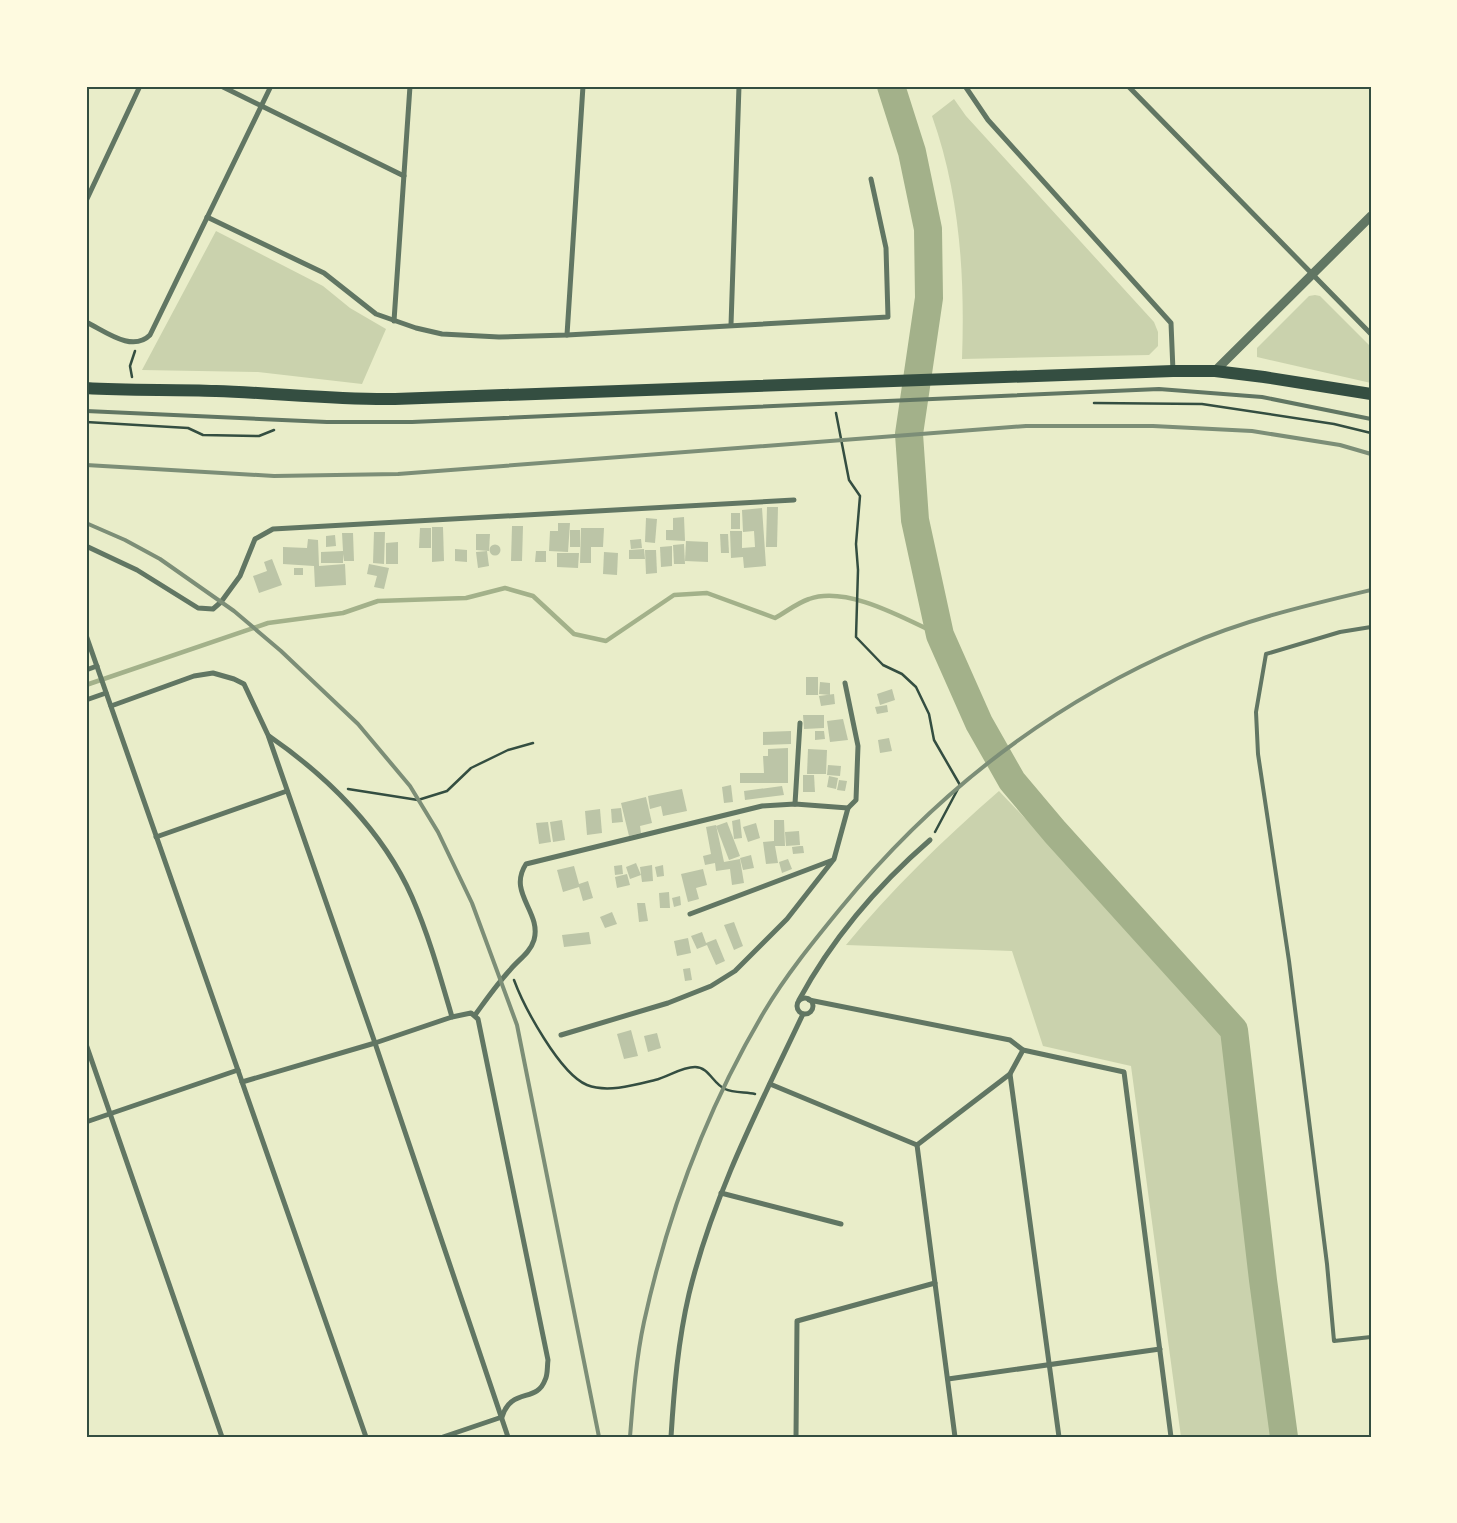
<svg xmlns="http://www.w3.org/2000/svg" width="1457" height="1523" font-family="Roboto,sans-serif">
  <rect width="100%" height="100%" fill="#e9edc9"/>
  <g fill="#cad2ad">
    <path d="M954 99 966 116 1154 322 1158 332V346L1149 355 962 359C965 276 960 195 932 116Z"/>
    <polygon points="216,231 323,286 350,308 386,329 362,384 258,372 142,370"/>
    <polygon points="1315,295 1320,296 1371,347 1371,383 1257,357 1257,348 1309,296"/>
    <path d="M999 791 1222 1025 1276 1437H1181L1131 1066 1043 1046 1012 951 846 945C892 889 944 839 999 791Z"/>
  </g>
  <g fill="none" stroke-linecap="round" stroke-linejoin="round">
    <path stroke="#a3b18a" stroke-width="4.5" d="M86 685 268 623 343 613 378 601 466 598 505 588 533 596 574 634 606 641 674 595 707 593 775 618C786 612 797 603 809 599 847 585 905 619 940 635"/>
    <polyline stroke="#a3b18a" stroke-width="28" points="891,86 912,152 928,229 929,298 909,434 915,520 940,635 979,723 1012,781 1055,832 1234,1030 1263,1280 1284,1437"/>
  </g>
  <g fill="#bcc5a7">
    <polygon points="767,507 778,507 777,547 766,547"/>
    <polygon points="762,508 766,566 744,568 743,557 731,558 730,531 742,531 742,548 755,547 754,531 743,532 742,510"/>
    <rect x="731" y="513" width="9" height="16"/>
    <polygon points="684,517 685,541 666,540 666,530 673,530 673,518"/>
    <polygon points="646,518 657,519 655,543 645,542"/>
    <polygon points="558,523 570,523 568,552 549,551 550,531 558,531"/>
    <polygon points="512,526 523,526 522,561 511,561"/>
    <polygon points="432,527 443,527 444,561 432,562"/>
    <polygon points="420,528 431,528 431,548 419,548"/>
    <polygon points="581,528 604,528 603,547 591,547 591,563 580,563"/>
    <rect x="570" y="530" width="10" height="17"/>
    <polygon points="374,532 385,532 384,564 373,563"/>
    <polygon points="342,533 353,533 354,561 344,561 343,554 343,563 321,563 321,552 343,551"/>
    <polygon points="476,534 490,534 489,551 476,550"/>
    <polygon points="720,534 728,534 729,553 721,553"/>
    <polygon points="335,535 336,546 326,547 326,536"/>
    <polygon points="308,539 318,540 319,566 345,564 346,585 315,587 314,566 283,564 283,547 307,548"/>
    <polygon points="641,539 642,548 631,549 630,540"/>
    <polygon points="686,541 708,542 708,562 685,561"/>
    <polygon points="398,542 398,564 386,564 386,543"/>
    <polygon points="684,544 685,564 674,564 673,545"/>
    <circle cx="495" cy="550" r="5.5"/>
    <polygon points="672,546 672,566 661,567 660,547"/>
    <polygon points="455,549 467,550 467,562 455,561"/>
    <polygon points="644,549 645,559 629,559 629,550"/>
    <polygon points="645,550 656,550 657,573 646,574"/>
    <polygon points="487,551 489,566 478,568 476,552"/>
    <polygon points="536,551 546,551 546,562 535,562"/>
    <polygon points="604,552 618,553 617,575 603,574"/>
    <polygon points="557,553 579,553 578,568 557,567"/>
    <polygon points="272,559 282,585 259,593 253,576 267,571 264,562"/>
    <polygon points="369,564 389,568 384,589 374,587 377,576 367,574"/>
    <rect x="294" y="568" width="9" height="7"/>
    <rect x="806" y="677" width="12" height="18"/>
    <polygon points="820,682 830,683 830,695 819,694"/>
    <polygon points="892,689 895,700 880,705 877,694"/>
    <polygon points="834,694 835,704 821,706 819,696"/>
    <polygon points="887,705 888,712 877,714 875,707"/>
    <polygon points="803,715 824,715 824,728 804,729"/>
    <polygon points="843,719 848,740 830,742 827,721"/>
    <polygon points="791,731 791,744 763,745 763,732"/>
    <polygon points="815,731 824,731 825,739 815,740"/>
    <polygon points="889,738 892,751 880,753 878,740"/>
    <polygon points="788,748 788,783 740,783 740,773 764,773 763,756 768,756 768,749"/>
    <polygon points="808,749 827,750 826,774 807,774"/>
    <polygon points="828,765 841,766 840,776 827,775"/>
    <polygon points="803,775 814,775 815,792 803,792"/>
    <polygon points="829,776 838,778 836,789 827,787"/>
    <polygon points="839,780 847,781 845,791 837,790"/>
    <polygon points="731,785 733,802 724,803 722,787"/>
    <polygon points="782,786 784,795 745,800 744,791"/>
    <polygon points="682,789 687,811 663,816 661,806 650,809 648,796"/>
    <polygon points="646,797 652,823 640,826 641,833 629,836 621,803"/>
    <polygon points="621,808 623,822 612,823 611,809"/>
    <polygon points="600,809 602,833 587,835 585,811"/>
    <polygon points="740,819 742,838 734,839 732,821"/>
    <polygon points="562,820 565,840 553,842 550,822"/>
    <polygon points="774,820 784,820 785,846 775,846 778,863 766,864 763,842 774,841"/>
    <polygon points="548,822 551,842 539,844 536,823"/>
    <polygon points="727,822 740,856 729,860 716,826"/>
    <polygon points="756,823 760,838 748,842 743,827"/>
    <polygon points="716,825 724,862 740,859 744,883 732,885 730,869 716,871 715,863 705,865 703,856 711,854 706,827"/>
    <polygon points="799,831 800,845 786,846 785,832"/>
    <polygon points="800,846 803,846 804,853 793,854 792,847"/>
    <polygon points="751,855 754,868 743,870 740,858"/>
    <polygon points="788,859 792,869 782,873 779,862"/>
    <polygon points="636,863 641,875 630,879 626,867"/>
    <polygon points="622,865 623,874 615,875 614,866"/>
    <polygon points="652,865 653,881 642,882 640,867"/>
    <polygon points="663,865 664,876 657,877 655,867"/>
    <polygon points="574,866 579,884 588,881 593,898 583,901 579,887 563,892 557,870"/>
    <polygon points="703,869 707,885 696,888 699,899 688,902 681,874"/>
    <polygon points="627,874 630,885 617,888 615,877"/>
    <polygon points="669,892 670,908 660,908 659,893"/>
    <polygon points="680,896 681,905 674,907 672,898"/>
    <polygon points="637,903 645,903 648,921 639,922"/>
    <polygon points="612,912 617,924 605,928 600,917"/>
    <polygon points="734,922 743,946 734,950 724,925"/>
    <polygon points="589,932 591,944 564,947 562,935"/>
    <polygon points="702,932 706,943 716,939 725,961 716,965 707,945 697,949 691,936"/>
    <polygon points="688,938 691,953 677,956 674,941"/>
    <polygon points="690,968 692,980 685,981 683,969"/>
    <polygon points="631,1030 638,1056 624,1059 617,1034"/>
    <polygon points="657,1033 661,1048 648,1052 644,1036"/>
  </g>
  <g fill="none" stroke-linecap="round" stroke-linejoin="round">
    <g stroke="#344e41" stroke-width="2.5">
      <polyline points="132,377 130,366 135,351"/>
      <polyline points="1094,403 1202,404 1334,424 1371,433"/>
      <polyline points="836,413 849,480 860,496 856,544 858,570 856,637 883,665 902,674 916,687 929,714 934,740 960,785 935,832"/>
      <polyline points="86,422 188,428 203,435 259,436 274,430"/>
      <polyline points="348,789 418,800 447,791 471,768 508,750 533,743"/>
      <path d="M514 980C524 1007 560 1074 587 1085 607 1093 635 1085 655 1080 668 1077 681 1067 695 1067 709 1067 713 1084 725 1089 733 1093 746 1092 755 1094"/>
    </g>
    <g stroke="#617663" stroke-width="4">
      <polyline points="86,411 327,422 412,422 1159,389 1262,397 1371,419"/>
      <polyline points="1371,627 1340,632 1266,654 1256,712 1258,754 1289,961 1327,1264 1334,1341 1371,1337"/>
    </g>
    <g stroke="#617663" stroke-width="5">
      <polyline points="221,86 404,176"/>
      <polyline points="965,86 988,120 1171,323 1173,371"/>
      <polyline points="1128,86 1371,334"/>
      <polyline points="86,201 140,86"/>
      <polyline points="207,217 324,273 376,314 416,328 442,334 499,337 567,335 888,317 886,248 871,179"/>
      <polyline points="394,321 410,86"/>
      <path d="M86 322C105 331 132 353 150 335L271 86"/>
      <polyline points="731,325 739,86"/>
      <polyline points="567,335 583,86"/>
      <polyline points="86,546 137,570 198,608 213,609 221,602 240,576 255,539 273,529 794,500"/>
      <polyline points="86,635 366,1437"/>
      <polyline points="86,670 97,666"/>
      <polyline points="86,700 106,693"/>
      <polyline points="111,706 194,676 213,673 234,679 244,684 268,735 375,1043 508,1437"/>
      <path d="M269 736C327 776 383 831 412 897 429 936 440 976 452 1017L471 1013 478 1019 548 1360C547 1367 548 1375 545 1380 537 1403 511 1387 502 1417L443 1437"/>
      <polyline points="795,804 800,723"/>
      <polyline points="156,837 287,791"/>
      <polyline points="690,914 833,860"/>
      <circle cx="805" cy="1006" r="8"/>
      <path d="M799 1000C832 939 878 885 930 840"/>
      <polyline points="809,1000 1010,1040 1023,1050 1124,1072 1171,1437"/>
      <path d="M475 1015C486 1000 497 984 510 970 518 960 530 953 534 940 542 912 507 893 526 864L762 806 795 804 848 808 856 800 858 746 845 683"/>
      <polyline points="561,1035 668,1003 711,986 735,971 787,919 834,859 848,808"/>
      <polyline points="86,1044 222,1437"/>
      <polyline points="1010,1074 1059,1437"/>
      <polyline points="242,1082 375,1043 452,1017"/>
      <polyline points="770,1084 917,1145 1010,1074 1023,1050"/>
      <polyline points="86,1122 238,1070"/>
      <polyline points="917,1145 955,1437"/>
      <polyline points="721,1193 841,1224"/>
      <polyline points="948,1379 1160,1349"/>
      <path d="M671 1437C674 1389 678 1341 689 1294 713 1195 760 1105 803 1014"/>
      <polyline points="796,1437 797,1321 935,1283"/>
    </g>
    <polyline stroke="#617663" stroke-width="9" points="1215,371 1371,216"/>
    <path stroke="#344e41" stroke-width="12" d="M86 388C130 391 173 389 216 391 276 393 335 400 395 399L1173 371H1215L1264 377 1371 394"/>
    <g stroke="#7c8e77" stroke-width="4">
      <polyline points="86,465 274,476 398,474 1026,426 1153,426 1252,431 1340,445 1371,454"/>
      <polyline points="86,523 125,540 160,559 234,611 281,651 358,724 410,786 438,832 472,903 517,1025 599,1437"/>
      <path d="M630 1437C633 1399 636 1359 644 1322 668 1213 707 1108 764 1012 786 975 813 942 840 909 934 794 1048 705 1185 646 1244 620 1308 605 1371 590"/>
    </g>
  </g>
  <rect width="1457" height="1523" fill="none" stroke="#fefae0" stroke-width="175"/>
  <rect x="88" y="88" width="1282" height="1348" fill="none" stroke="#344e41" stroke-width="2"/>
</svg>
